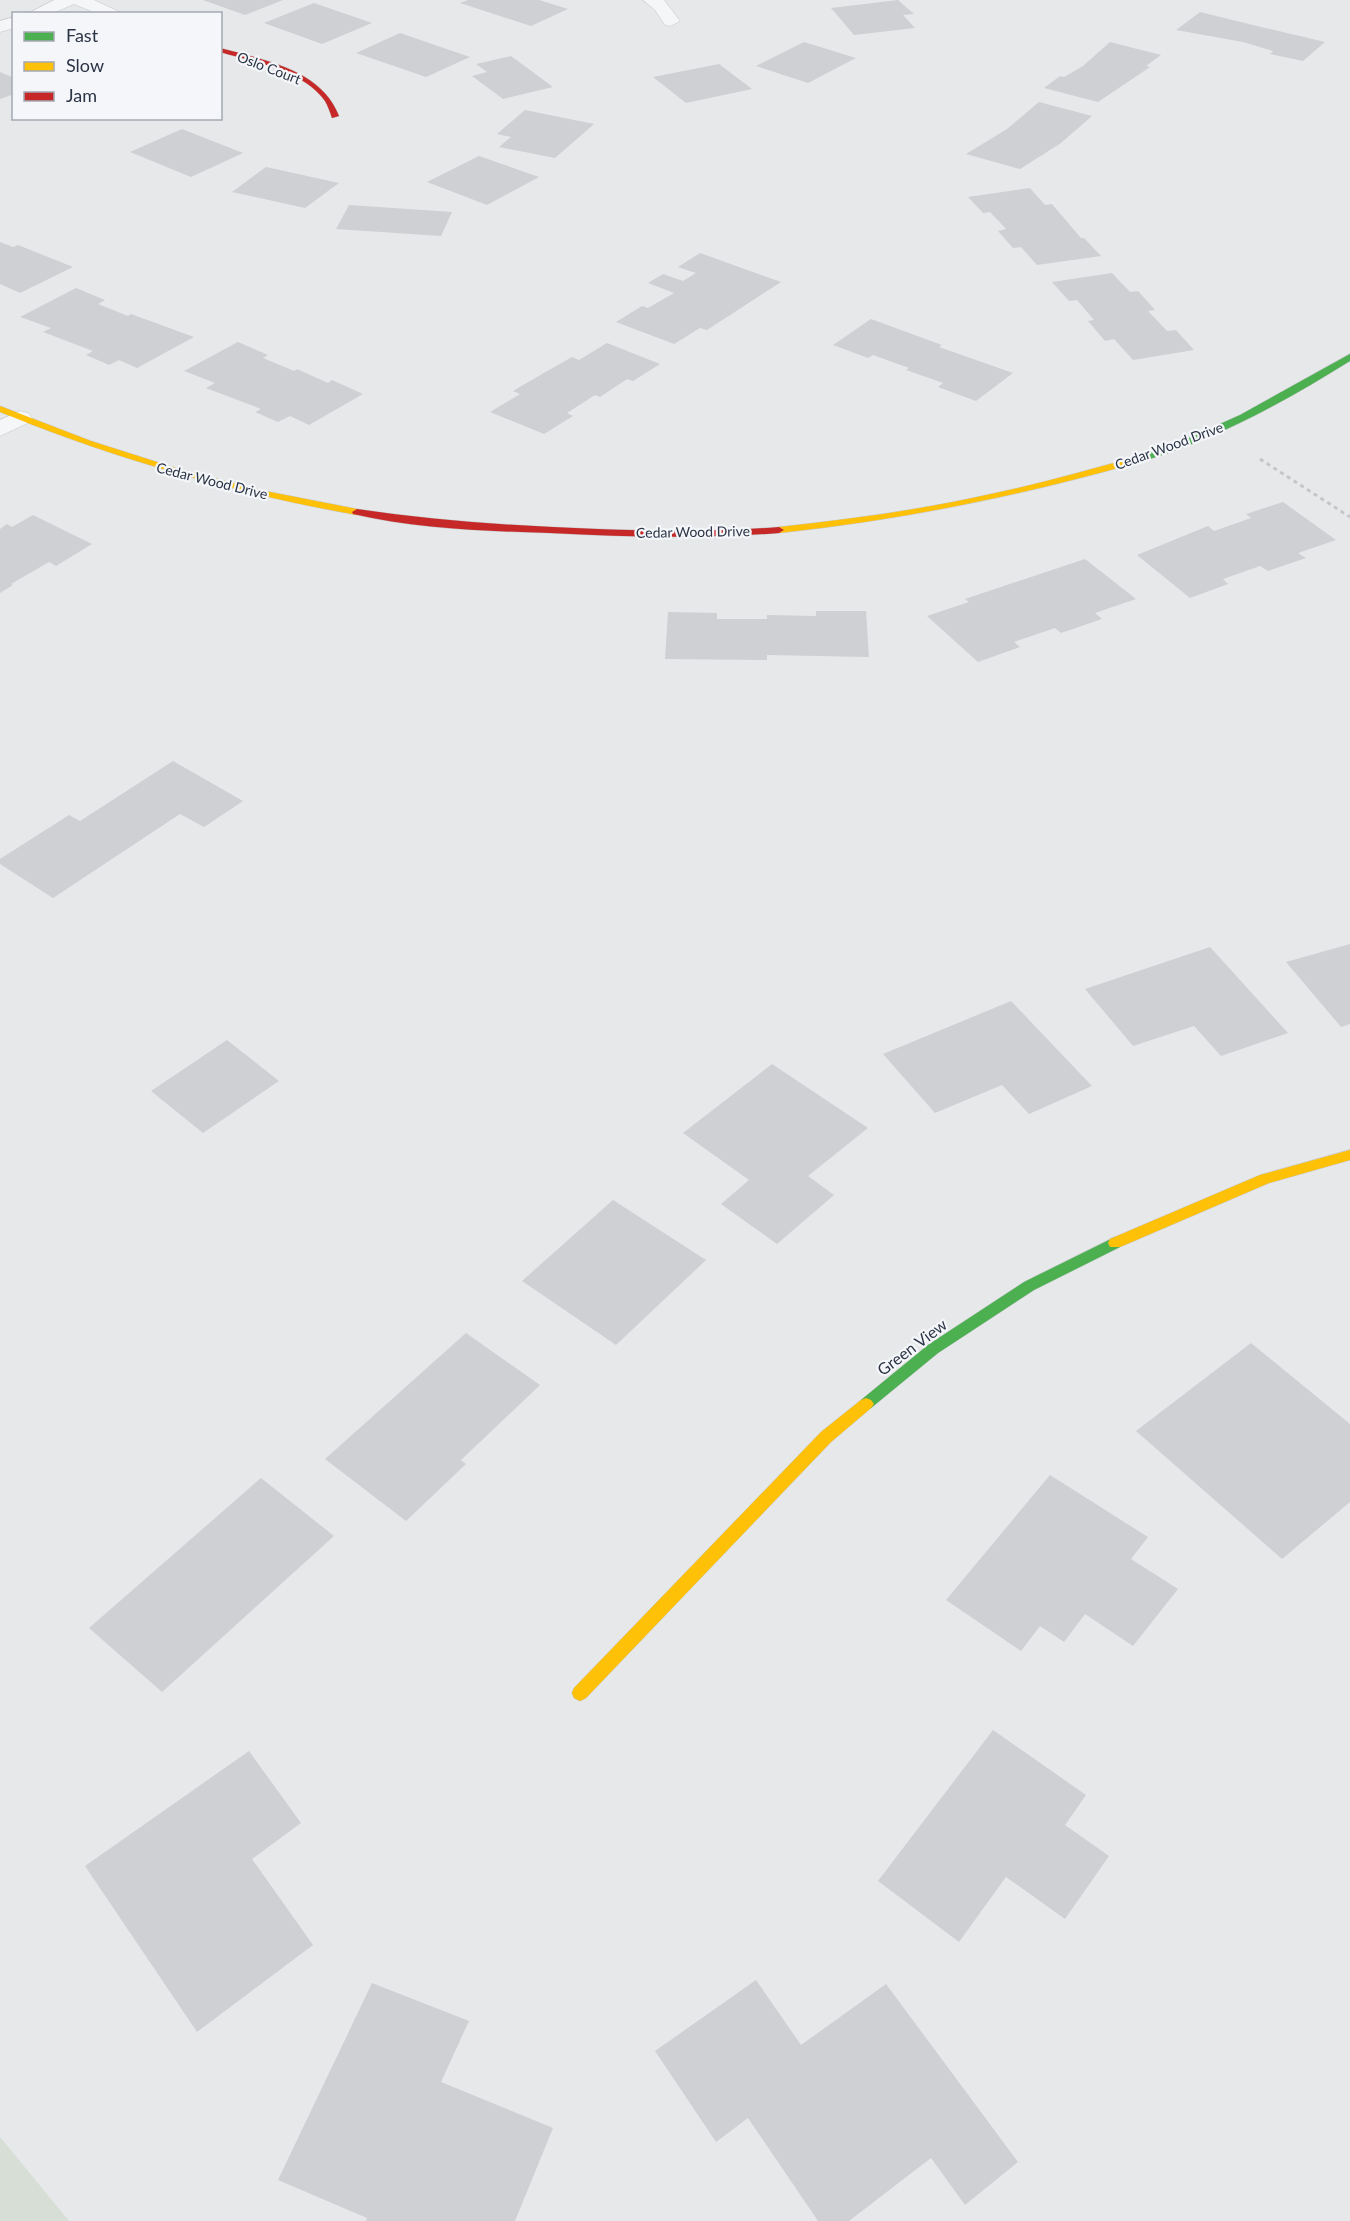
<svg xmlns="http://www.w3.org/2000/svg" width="1350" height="2221" font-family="Lato,sans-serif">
  <rect width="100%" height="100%" fill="#e6e8ea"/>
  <polygon fill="#d6ded6" points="0,2137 69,2221 0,2221"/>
  <g fill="#ced0d3">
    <polygon points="203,0 283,0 245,15"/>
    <polygon points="468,0 539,0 568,9 531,26 460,3"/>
    <polygon points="898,0 914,14 903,15 915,28 854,35 831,8"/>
    <polygon points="314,3 372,23 322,44 264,23"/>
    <polygon points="1200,12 1261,27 1325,42 1303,61 1270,54 1273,51 1243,42 1176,30"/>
    <polygon points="400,33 470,57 426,77 356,53"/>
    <polygon points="804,42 856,58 808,83 756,66"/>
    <polygon points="1110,42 1161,55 1146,66 1150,67 1098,102 1044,88 1060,76 1064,77 1083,66"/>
    <polygon points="511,56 553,87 503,99 472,76 487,72 476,64"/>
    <polygon points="719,64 752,89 686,103 653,77"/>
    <polygon points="0,72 14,78 14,94 0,99"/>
    <polygon points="1039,102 1092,116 1061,143 1020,169 966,154 1007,129"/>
    <polygon points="525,110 594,124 555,158 499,147 511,137 497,134"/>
    <polygon points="182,129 243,153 191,177 130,152"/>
    <polygon points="479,156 539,177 487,205 427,182"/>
    <polygon points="266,167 339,183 305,208 232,192"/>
    <polygon points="1030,188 1045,205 1052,204 1081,238 1084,238 1101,256 1037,265 1021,247 1013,248 998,231 1006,229 990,212 983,213 968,197"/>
    <polygon points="349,205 452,212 441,236 336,229"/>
    <polygon points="0,242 13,247 18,245 73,267 20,293 0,284"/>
    <polygon points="700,253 781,282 707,330 700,328 674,344 616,322 642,306 648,308 674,293 648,283 663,274 683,281 696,273 678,267"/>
    <polygon points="1112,273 1130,292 1138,291 1155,310 1148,311 1167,331 1176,330 1194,350 1133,360 1114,339 1105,341 1088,321 1094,320 1077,300 1069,301 1052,282"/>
    <polygon points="76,288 105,300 98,304 128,316 131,314 194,337 137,368 119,360 109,365 86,355 93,351 43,332 51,328 20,317"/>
    <polygon points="871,319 942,345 939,347 1013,373 976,401 938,387 943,383 906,370 909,368 873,355 868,358 833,345"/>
    <polygon points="238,342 268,355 263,358 294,371 297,369 328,383 332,380 363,394 309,425 290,416 278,422 255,412 261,409 206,388 215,383 184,371"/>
    <polygon points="607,343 660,364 633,381 627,379 600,397 595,395 567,413 573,416 544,434 490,412 520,394 513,391 542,374 572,357 579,360"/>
    <polygon points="1283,502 1336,540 1298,553 1306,558 1268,571 1260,566 1223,579 1228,584 1190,598 1137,555 1208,526 1214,531 1251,518 1246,514"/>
    <polygon points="33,515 92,544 56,566 49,562 11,584 13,585 0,593 0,529 7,524 12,527"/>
    <polygon points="1085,559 1136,599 1095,613 1102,619 1061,633 1055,628 1014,642 1020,647 978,662 927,616 969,602 965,599"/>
    <polygon points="816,611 866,611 869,657 767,655 767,660 665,659 668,612 717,613 717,619 767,619 767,615 816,616"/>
    <polygon points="173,761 243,801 204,827 180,814 53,898 0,864 0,859 69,815 80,821"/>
    <polygon points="1350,944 1350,1024 1341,1027 1286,962"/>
    <polygon points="1210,947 1288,1033 1221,1056 1194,1026 1133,1046 1085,989"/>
    <polygon points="1011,1001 1092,1086 1029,1114 1002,1085 935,1113 883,1054"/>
    <polygon points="227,1040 279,1081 203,1133 151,1091"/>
    <polygon points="772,1064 868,1128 808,1176 834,1195 777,1244 721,1204 749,1180 683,1133"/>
    <polygon points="613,1200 706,1260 616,1345 522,1281"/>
    <polygon points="466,1333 540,1385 461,1460 466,1464 406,1521 325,1459"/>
    <polygon points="1251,1343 1350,1424 1350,1502 1282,1559 1136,1431"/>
    <polygon points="1050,1475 1148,1537 1131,1559 1178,1589 1133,1646 1085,1614 1064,1642 1040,1626 1021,1651 946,1600"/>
    <polygon points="261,1478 334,1536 162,1692 89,1628"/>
    <polygon points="993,1730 1086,1795 1065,1825 1109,1856 1065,1919 1006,1877 959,1942 878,1881"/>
    <polygon points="249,1751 301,1823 252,1859 313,1945 197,2032 85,1866"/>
    <polygon points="756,1980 801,2045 886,1984 1018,2162 965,2205 931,2158 849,2221 818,2221 748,2118 716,2142 655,2051"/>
    <polygon points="372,1983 469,2021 441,2082 553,2128 515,2221 366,2221 367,2218 278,2180"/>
  </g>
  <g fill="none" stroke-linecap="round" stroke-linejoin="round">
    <defs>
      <g id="street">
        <polygon points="54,0 94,0 124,14 98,14 74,4 51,14 27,14"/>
        <polygon points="643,0 664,0 680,21 671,26 665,25 655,10"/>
        <polygon points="14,17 14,28 0,32 0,21"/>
        <polygon points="20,411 28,413 32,418 28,423 0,436 0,420"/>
      </g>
      <g id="fast">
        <path d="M1350 354V361C1281 404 1208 444 1129 465L1124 462 1184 440 1240 415Z"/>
        <polygon points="1115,1237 1120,1239 1122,1243 1120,1247 1034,1290 938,1353 871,1408 866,1410 861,1408 858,1404 861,1400 928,1345 1024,1282"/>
      </g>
      <g id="slow">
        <path d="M0 406 91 441 179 469 265 491 357 509 362 512 357 515C234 493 116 459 0 412Z"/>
        <path d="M1129 459 1132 460V464C1016 497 899 520 779 533L774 530 779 527C853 519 927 509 1000 492 1044 483 1086 470 1129 459Z"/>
        <polygon points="1350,1150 1350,1160 1269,1183 1120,1247 1110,1247 1108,1243 1110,1239 1260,1175"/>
        <polygon points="866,1398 871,1400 874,1404 871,1408 831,1442 586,1698 580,1701 574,1698 572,1693 574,1688 821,1432 861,1400"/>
      </g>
      <g id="jam">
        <path d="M220 48C264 60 321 69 339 116L332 118C330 112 328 106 325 101 303 70 254 62 220 52Z"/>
        <path d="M357 509C437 521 517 526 597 529 658 531 718 532 779 527L784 530 779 533C703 539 626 537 550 533 485 531 417 529 353 514L352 512Z"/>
      </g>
    </defs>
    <use href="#street" stroke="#c4c6c8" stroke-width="1"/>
    <use href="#fast" stroke="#c4c6c8" stroke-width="1"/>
    <use href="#slow" stroke="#c4c6c8" stroke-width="1"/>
    <use href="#jam" stroke="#c4c6c8" stroke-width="1"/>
    <polyline stroke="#c5c6ca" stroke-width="3" stroke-dasharray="4 4" stroke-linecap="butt" points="1260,459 1350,517"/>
    <use href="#street" fill="#f5f6f7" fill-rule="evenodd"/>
    <use href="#fast" fill="#4caf50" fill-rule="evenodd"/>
    <use href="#slow" fill="#ffc107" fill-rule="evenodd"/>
    <use href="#jam" fill="#c62828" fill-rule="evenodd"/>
  </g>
  <g text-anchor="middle" stroke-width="4.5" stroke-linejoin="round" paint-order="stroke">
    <g font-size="14" fill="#2b3445" stroke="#f4f6f9">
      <text transform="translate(269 68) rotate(21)" y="5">Oslo Court</text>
      <text transform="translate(1169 446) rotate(-20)" y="5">Cedar Wood Drive</text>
      <text transform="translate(212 481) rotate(14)" y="5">Cedar Wood Drive</text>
      <text transform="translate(693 532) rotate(-1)" y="5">Cedar Wood Drive</text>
    </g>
    <g font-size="16" fill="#2b3445" stroke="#f4f6f9">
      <text transform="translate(912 1347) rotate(-37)" y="6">Green View</text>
    </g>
  </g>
  <rect x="12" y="12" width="210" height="108" fill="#f4f6f9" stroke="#a4a8b1" stroke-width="1.5"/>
  <rect x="24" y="32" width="30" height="9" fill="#4caf50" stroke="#a4a8b1" stroke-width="1.5"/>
  <text x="66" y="42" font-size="18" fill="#2b3445">Fast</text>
  <rect x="24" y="62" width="30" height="9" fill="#ffc107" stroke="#a4a8b1" stroke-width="1.5"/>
  <text x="66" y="72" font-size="18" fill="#2b3445">Slow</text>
  <rect x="24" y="92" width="30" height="9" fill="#c62828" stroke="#a4a8b1" stroke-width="1.5"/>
  <text x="66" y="102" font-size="18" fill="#2b3445">Jam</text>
</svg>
